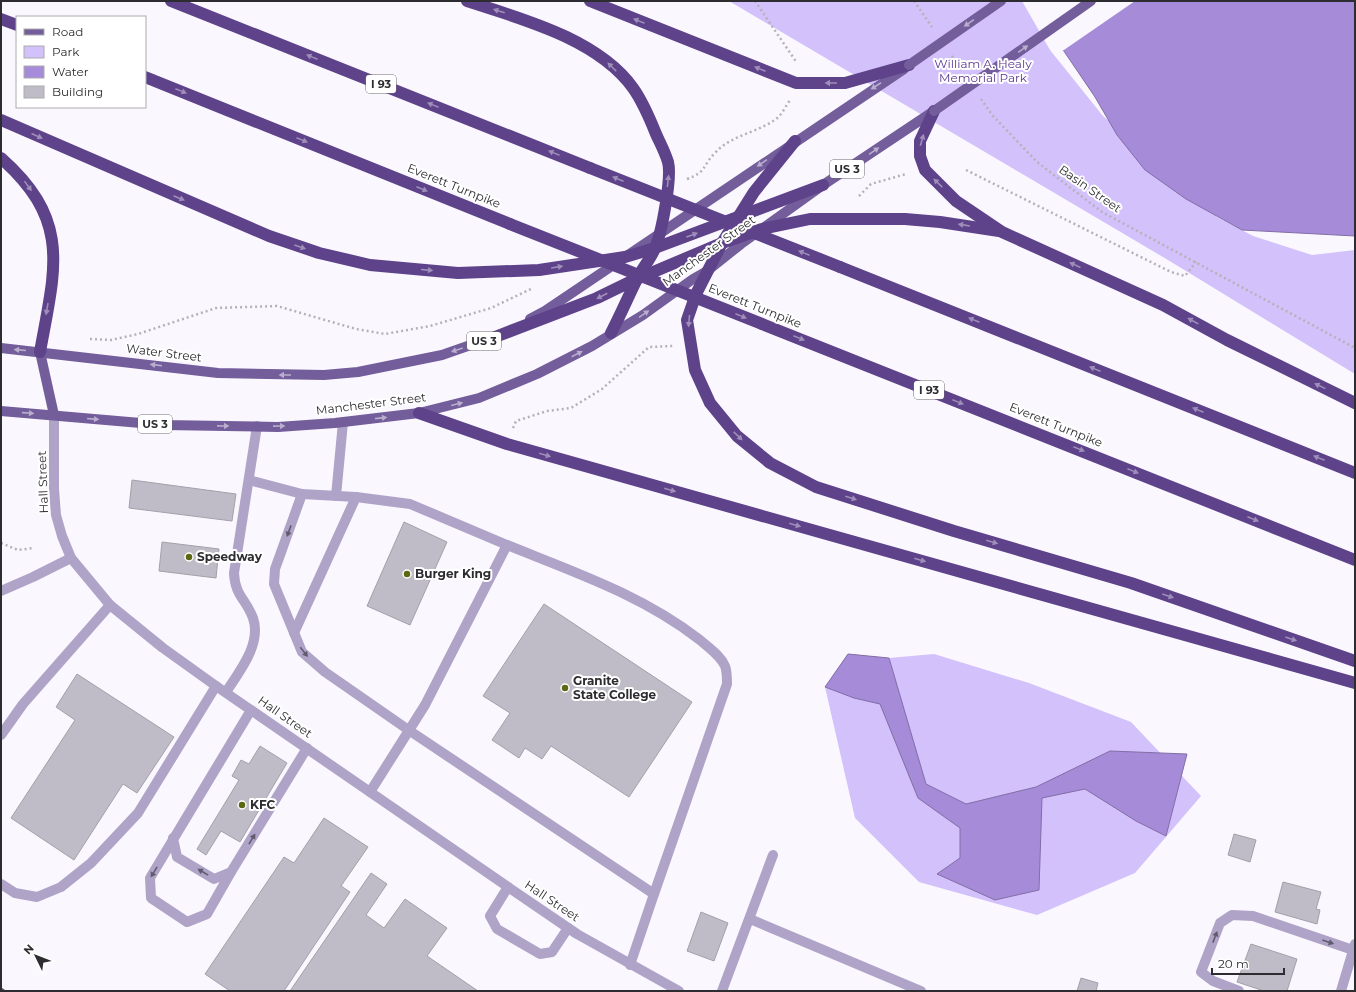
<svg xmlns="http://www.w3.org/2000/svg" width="1356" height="992" font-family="Montserrat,sans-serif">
  <rect width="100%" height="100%" fill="#faf8fe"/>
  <g fill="#d3c1fb">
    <polygon points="729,1 1022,1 1050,50 1103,116 1217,217 1253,236 1312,255 1355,250 1355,374 1168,260"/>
    <polygon points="848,654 889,658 934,654 1029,683 1131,722 1201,796 1135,873 1037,915 919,882 855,818 825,687"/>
  </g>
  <g fill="#a68bd9" stroke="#826ea6">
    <polygon points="1030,1 1355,1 1355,236 1242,230 1186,199 1145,170 1117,135 1095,97"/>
    <polygon points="848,654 889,658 926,784 966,804 1036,787 1110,751 1187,754 1166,836 1136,821 1085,789 1042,798 1039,890 995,900 937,874 960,858 960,828 918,798 880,704 854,698 825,687"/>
  </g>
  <polygon fill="#faf8fe" points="1028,1 1135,1 1061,52"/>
  <g fill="#bfbcc7" stroke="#a3a0ab">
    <polygon points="132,480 236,494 232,521 129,508"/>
    <polygon points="404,522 447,542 410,625 367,606"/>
    <polygon points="162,542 219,549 216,578 159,571"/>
    <polygon points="544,604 692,702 629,797 551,746 542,759 525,748 519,758 492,740 510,713 483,696"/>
    <polygon points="77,674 174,737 137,793 123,784 74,860 11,818 75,720 56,707"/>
    <polygon points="260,746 287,763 240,842 221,831 206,855 197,849 239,780 232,776 241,760 249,764"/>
    <polygon points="324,818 368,847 341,886 350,892 284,991 230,991 205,974 284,857 294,863"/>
    <polygon points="1234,834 1256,840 1250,862 1228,855"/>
    <polygon points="371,873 387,884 366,915 384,928 405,899 447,928 427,956 478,991 290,991"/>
    <polygon points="1283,882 1321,892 1316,909 1320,910 1317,924 1275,912"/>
    <polygon points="701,912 728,923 714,961 687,951"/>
    <polygon points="1251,944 1297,959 1287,991 1264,991 1237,982"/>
    <polygon points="1081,978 1098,983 1096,991 1077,991"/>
  </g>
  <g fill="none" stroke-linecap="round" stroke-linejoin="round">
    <g stroke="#b4b2b7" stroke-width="2.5" stroke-dasharray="2 3" stroke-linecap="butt">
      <polyline points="755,1 797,63"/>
      <polyline points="914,1 932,27"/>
      <polyline points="952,56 961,70"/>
      <polyline points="981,99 993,116 1037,162 1102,212 1355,348"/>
      <polyline points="966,170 1171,272 1185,276 1196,262"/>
      <path d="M687 179C707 172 702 166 715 153 731 135 757 133 776 119 782 115 786 105 791 99"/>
      <polyline points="859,196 871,184 906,174"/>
      <polyline points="90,339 111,340 138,334 216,308 277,306 356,329 385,334 430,326 491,308 531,289"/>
      <polyline points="513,428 516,421 547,411 571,408 602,389 649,347 673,346"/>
      <polyline points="1,543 18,550 34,548"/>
    </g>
    <g stroke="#afa4c8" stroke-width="10">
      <polyline points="249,480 302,494 356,497"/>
      <polyline points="302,494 275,569 274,584 302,652 325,672 410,731 654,894 630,965"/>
      <polyline points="336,496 343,422"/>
      <path d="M507 545C574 572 642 595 700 640 709 648 720 655 725 666 727 671 727 679 727 684L654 894"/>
      <polyline points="1,591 33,577 71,558"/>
      <polyline points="294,633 356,497 410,504 507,545 425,705 370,792"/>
      <path d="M226 692C239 672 262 644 253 618 246 599 235 596 234 573L257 426"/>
      <polyline points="1,735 23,704 110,605"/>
      <polyline points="173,838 177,857 214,879 231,872 207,914 187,922 151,898 150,878 251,710"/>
      <polyline points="231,872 307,748"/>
      <polyline points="1,884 15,893 37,897 61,887 91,863 138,813 216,686"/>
      <polyline points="508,887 490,916 497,929 540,954 552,952 568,928"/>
      <polyline points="750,919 921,991"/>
      <polyline points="722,991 773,855"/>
      <polyline points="1239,991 1213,981 1201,972 1220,923 1232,915 1253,916 1353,950"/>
    </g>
    <g stroke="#afa4c8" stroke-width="10">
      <polyline points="54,415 54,489 56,515 62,536 71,558 110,605 163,648 216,686 508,887 577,934 679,991"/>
      <polyline points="1341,991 1355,944"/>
    </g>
    <g stroke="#735d9b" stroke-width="10">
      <polyline points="530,319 545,311 904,69"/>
      <polyline points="1,348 218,373 324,375 358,372 442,355 502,334"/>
      <polyline points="40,352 54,415"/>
      <polyline points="1,411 164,425 278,427 335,423 419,413 479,398 537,374 592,346 643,315 693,279 707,271 741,244 823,185 934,111"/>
    </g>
    <g stroke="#5e428a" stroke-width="12">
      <polyline points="171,1 590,168"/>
      <path d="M467 1C522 19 598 39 633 88 643 102 650 119 656 134 660 143 665 152 668 162 672 177 662 232 655 248 651 259 642 268 637 279 628 297 620 316 611 333"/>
      <polyline points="590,1 796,83 845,83 909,65"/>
      <polyline points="1,19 17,25"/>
      <polyline points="145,77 510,224"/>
      <polyline points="934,111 920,141 920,156 925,170 956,201 1002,232 1163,305 1227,340 1355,403"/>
      <polyline points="1,120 269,236 319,253 370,265 458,273 539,270 625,257 655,248 823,185"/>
      <polyline points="795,141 754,192 722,243 696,294 687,320 695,370 710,403 737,436 770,463 816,487 954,531 1131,583 1355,661"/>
      <path d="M1 158C72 221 55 268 40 352"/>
      <polyline points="840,267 1355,473"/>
      <polyline points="762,324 1355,560"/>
      <polyline points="495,337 597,298 632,281 722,243 762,229 810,219 905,219 940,222 999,231"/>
      <polyline points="419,413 507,444 1355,683"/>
    </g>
    <polyline stroke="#5c5b60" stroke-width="3" stroke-dasharray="8 4" stroke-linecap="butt" points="1,989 4,991"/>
    <g stroke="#735d9b" stroke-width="10">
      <polyline points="909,65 1001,1"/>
      <polyline points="934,111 1091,1"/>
    </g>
    <g stroke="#5e428a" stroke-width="12">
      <polyline points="590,168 840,267"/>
      <polyline points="510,224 762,324"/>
    </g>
  </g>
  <defs><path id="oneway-solid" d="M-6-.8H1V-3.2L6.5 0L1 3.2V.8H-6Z"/></defs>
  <g fill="#9e8eb9">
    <use href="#oneway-solid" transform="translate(499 11) rotate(-162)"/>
    <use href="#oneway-solid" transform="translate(639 21) rotate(-158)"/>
    <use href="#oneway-solid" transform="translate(312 57) rotate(-158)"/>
    <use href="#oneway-solid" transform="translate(612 67) rotate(-135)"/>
    <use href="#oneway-solid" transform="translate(760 69) rotate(-158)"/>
    <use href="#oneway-solid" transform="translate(831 83) rotate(180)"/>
    <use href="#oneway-solid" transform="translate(181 91) rotate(22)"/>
    <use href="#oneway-solid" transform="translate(433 105) rotate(-158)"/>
    <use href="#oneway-solid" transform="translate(37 136) rotate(24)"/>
    <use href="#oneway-solid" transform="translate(302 140) rotate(22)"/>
    <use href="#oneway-solid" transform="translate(922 140) rotate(-74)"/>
    <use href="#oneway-solid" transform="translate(554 153) rotate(-158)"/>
    <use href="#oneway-solid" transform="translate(618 179) rotate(-158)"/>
    <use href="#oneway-solid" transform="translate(668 181) rotate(-84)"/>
    <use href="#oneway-solid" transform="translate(938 183) rotate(-136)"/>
    <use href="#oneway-solid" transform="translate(28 186) rotate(54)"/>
    <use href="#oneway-solid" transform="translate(422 189) rotate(22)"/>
    <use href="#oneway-solid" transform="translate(179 198) rotate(23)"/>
    <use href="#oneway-solid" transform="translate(964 225) rotate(-171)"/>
    <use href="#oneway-solid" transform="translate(692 235) rotate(-20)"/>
    <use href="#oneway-solid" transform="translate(300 247) rotate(19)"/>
    <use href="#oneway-solid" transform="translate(804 253) rotate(-158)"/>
    <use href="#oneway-solid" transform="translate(1075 265) rotate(-156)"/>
    <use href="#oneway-solid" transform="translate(557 267) rotate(-9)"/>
    <use href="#oneway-solid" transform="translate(427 270) rotate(5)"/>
    <use href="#oneway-solid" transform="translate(602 296) rotate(153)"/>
    <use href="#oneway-solid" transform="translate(47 309) rotate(100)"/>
    <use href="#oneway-solid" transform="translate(741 316) rotate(22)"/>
    <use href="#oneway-solid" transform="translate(974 320) rotate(-158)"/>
    <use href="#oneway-solid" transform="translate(689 321) rotate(95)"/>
    <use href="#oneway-solid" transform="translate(1193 321) rotate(-151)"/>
    <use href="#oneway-solid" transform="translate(799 338) rotate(22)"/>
    <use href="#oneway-solid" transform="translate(1095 369) rotate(-158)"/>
    <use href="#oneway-solid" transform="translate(1320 386) rotate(-154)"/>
    <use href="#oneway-solid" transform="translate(958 402) rotate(22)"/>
    <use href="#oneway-solid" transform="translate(1198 410) rotate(-158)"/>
    <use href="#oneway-solid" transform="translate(738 436) rotate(44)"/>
    <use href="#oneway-solid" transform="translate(1079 449) rotate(22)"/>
    <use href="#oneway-solid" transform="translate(545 455) rotate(16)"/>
    <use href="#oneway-solid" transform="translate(1319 458) rotate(-158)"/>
    <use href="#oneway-solid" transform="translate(1133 471) rotate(22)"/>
    <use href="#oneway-solid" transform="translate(670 490) rotate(16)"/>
    <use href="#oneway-solid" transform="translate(851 498) rotate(18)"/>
    <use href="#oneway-solid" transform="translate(1253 519) rotate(22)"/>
    <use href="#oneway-solid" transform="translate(795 525) rotate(16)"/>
    <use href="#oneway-solid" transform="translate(992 542) rotate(16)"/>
    <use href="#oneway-solid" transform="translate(920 560) rotate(16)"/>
    <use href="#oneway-solid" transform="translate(1168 596) rotate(19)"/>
    <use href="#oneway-solid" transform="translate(1291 639) rotate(19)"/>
  </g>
  <g fill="#b9aecd">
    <use href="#oneway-solid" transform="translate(969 23) rotate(145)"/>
    <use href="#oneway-solid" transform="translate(1023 49) rotate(-35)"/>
    <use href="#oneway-solid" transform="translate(876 86) rotate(147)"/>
    <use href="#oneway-solid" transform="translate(874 151) rotate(-34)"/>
    <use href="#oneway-solid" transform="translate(762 163) rotate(146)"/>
    <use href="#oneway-solid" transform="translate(644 314) rotate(-34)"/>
    <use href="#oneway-solid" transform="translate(20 350) rotate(-175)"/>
    <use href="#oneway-solid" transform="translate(457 350) rotate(161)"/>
    <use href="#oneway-solid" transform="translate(577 354) rotate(-27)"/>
    <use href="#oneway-solid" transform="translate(156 365) rotate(-173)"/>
    <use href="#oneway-solid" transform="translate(285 375) rotate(-180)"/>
    <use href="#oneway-solid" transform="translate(457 404) rotate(-14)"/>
    <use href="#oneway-solid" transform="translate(28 413) rotate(4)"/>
    <use href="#oneway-solid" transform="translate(381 418) rotate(-6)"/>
    <use href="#oneway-solid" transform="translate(93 419) rotate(5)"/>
    <use href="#oneway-solid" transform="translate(223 426) rotate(1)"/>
    <use href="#oneway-solid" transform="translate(279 426) rotate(-1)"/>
  </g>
  <g fill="#615c6d">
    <use href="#oneway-solid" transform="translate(289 531) rotate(110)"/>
    <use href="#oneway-solid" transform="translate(304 652) rotate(52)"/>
    <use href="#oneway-solid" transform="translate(252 839) rotate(-59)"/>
    <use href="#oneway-solid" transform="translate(154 872) rotate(121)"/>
    <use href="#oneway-solid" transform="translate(203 872) rotate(-149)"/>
    <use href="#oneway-solid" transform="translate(1215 937) rotate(-69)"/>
    <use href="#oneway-solid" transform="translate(1328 942) rotate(19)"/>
  </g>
  <g fill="#5b6912" stroke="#fff" stroke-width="1.5">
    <circle cx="189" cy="557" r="4"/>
    <circle cx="407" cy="574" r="4"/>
    <circle cx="565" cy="688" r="4"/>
    <circle cx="242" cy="805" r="4"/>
  </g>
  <g text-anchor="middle" stroke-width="4" stroke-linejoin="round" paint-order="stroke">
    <g fill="#fff" stroke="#6c6b6e" stroke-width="1">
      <rect x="366" y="75" width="30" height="18" rx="3"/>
      <rect x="830" y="160" width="34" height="18" rx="3"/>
      <rect x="467" y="332" width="34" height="18" rx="3"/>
      <rect x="914" y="381" width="30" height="18" rx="3"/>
      <rect x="138" y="415" width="34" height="18" rx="3"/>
    </g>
    <g font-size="11" font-weight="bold" fill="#2d2c30">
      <text x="381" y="88">I 93</text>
      <text x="847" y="173">US 3</text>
      <text x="484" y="345">US 3</text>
      <text x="929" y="394">I 93</text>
      <text x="155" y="428">US 3</text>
    </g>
    <g font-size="12" fill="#5d3793" stroke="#fff">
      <text x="983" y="68">William A. Healy<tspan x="983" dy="14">Memorial Park</tspan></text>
    </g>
    <g font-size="12" fill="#2d2c30" stroke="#fff">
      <text transform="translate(454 186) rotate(22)" y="4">Everett Turnpike</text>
      <text transform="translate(1090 189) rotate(35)" y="4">Basin Street</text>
      <text transform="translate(709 251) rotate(-36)" y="4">Manchester Street</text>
      <text transform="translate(755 306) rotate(22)" y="4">Everett Turnpike</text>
      <text transform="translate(164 353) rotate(7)" y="4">Water Street</text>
      <text transform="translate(371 404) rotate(-7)" y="4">Manchester Street</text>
      <text transform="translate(1056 425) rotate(22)" y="4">Everett Turnpike</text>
      <text transform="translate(43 482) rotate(-92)" y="4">Hall Street</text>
      <text transform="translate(285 717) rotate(35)" y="4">Hall Street</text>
      <text transform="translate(552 901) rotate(34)" y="4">Hall Street</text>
    </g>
    <g font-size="12" font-weight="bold" fill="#2d2c30" stroke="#fff" text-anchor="start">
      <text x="197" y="561">Speedway</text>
      <text x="415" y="578">Burger King</text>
      <text x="573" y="685">Granite<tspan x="573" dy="14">State College</tspan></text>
      <text x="250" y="809">KFC</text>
    </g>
  </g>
  <rect width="1356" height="992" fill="none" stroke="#2d2c30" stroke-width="4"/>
  <rect x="16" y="16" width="130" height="92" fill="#ffffff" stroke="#ababac"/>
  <rect x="24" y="29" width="20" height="6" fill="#735d9b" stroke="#ababac"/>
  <text x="52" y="36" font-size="12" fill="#2d2c30">Road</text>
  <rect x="24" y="46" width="20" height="12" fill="#d3c1fb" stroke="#ababac"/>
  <text x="52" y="56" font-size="12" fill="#2d2c30">Park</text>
  <rect x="24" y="66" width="20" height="12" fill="#a68bd9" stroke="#ababac"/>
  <text x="52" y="76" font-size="12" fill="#2d2c30">Water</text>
  <rect x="24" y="86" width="20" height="12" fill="#bfbcc7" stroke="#ababac"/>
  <text x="52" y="96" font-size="12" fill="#2d2c30">Building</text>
  <g transform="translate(36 956) rotate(313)" stroke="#ffffff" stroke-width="3" paint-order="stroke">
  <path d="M0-3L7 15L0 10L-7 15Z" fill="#2d2c30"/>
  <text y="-6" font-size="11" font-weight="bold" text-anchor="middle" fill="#2d2c30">N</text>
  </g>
  <path d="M1212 968v6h72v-6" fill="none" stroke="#2d2c30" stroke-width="2"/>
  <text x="1218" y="968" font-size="12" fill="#2d2c30" stroke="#ffffff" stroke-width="3" paint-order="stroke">20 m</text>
</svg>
